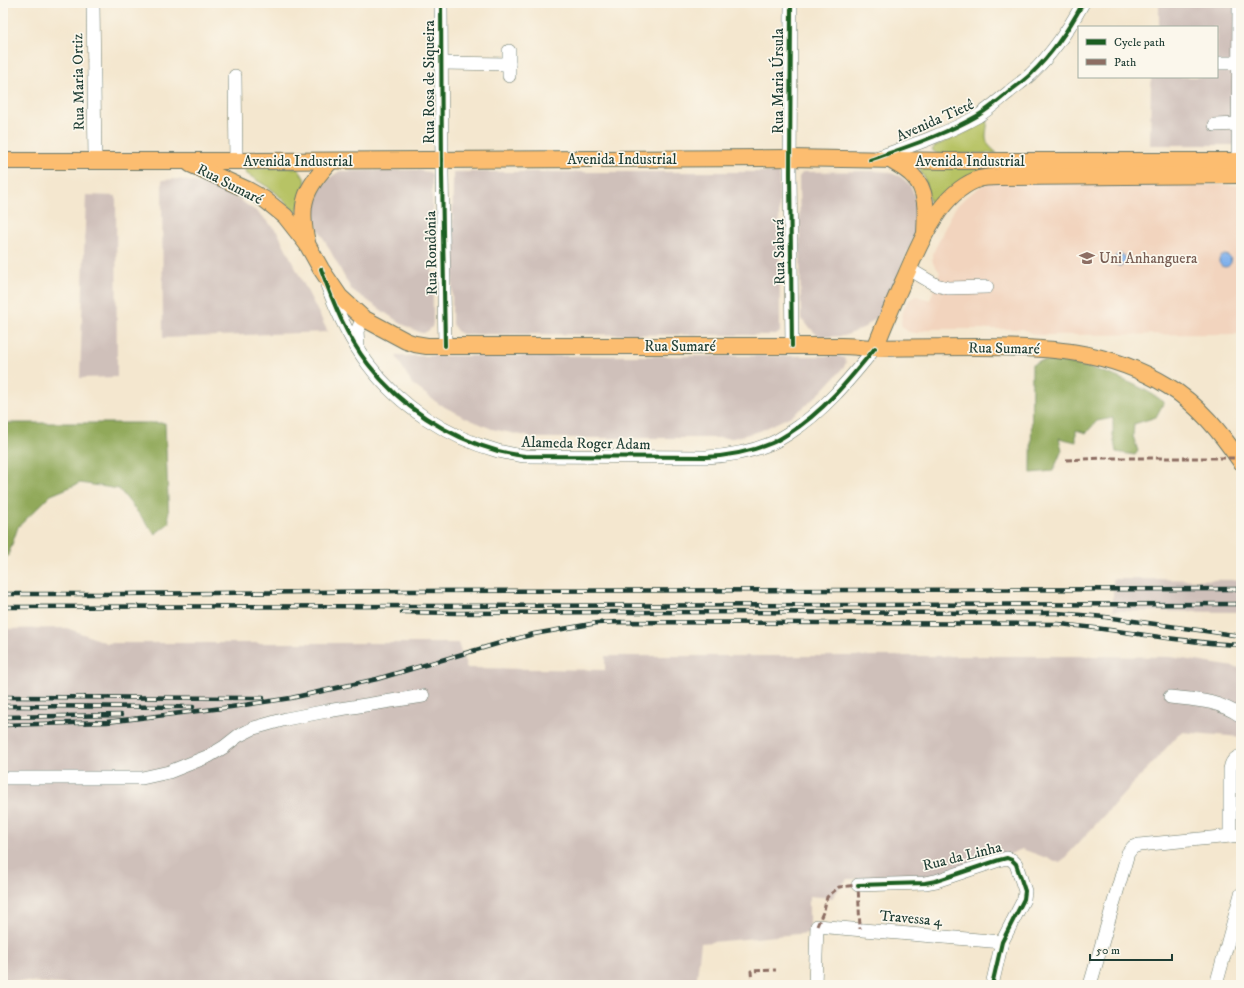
<svg xmlns="http://www.w3.org/2000/svg" width="1244" height="988" font-family="'IM FELL DW Pica',serif">
  <rect width="100%" height="100%" fill="#fbf7ec"/>
  <filter id="ink" filterUnits="userSpaceOnUse"><feTurbulence type="fractalNoise" baseFrequency=".025" numOctaves="2"/><feDisplacementMap in="SourceGraphic" scale="8" xChannelSelector="R" yChannelSelector="G"/><feConvolveMatrix kernelMatrix="1 2 1 2 8 2 1 2 1" color-interpolation-filters="sRGB"/></filter>
  <filter id="wash" filterUnits="userSpaceOnUse"><feTurbulence type="fractalNoise" baseFrequency=".012" numOctaves="4" result="noise"/><feDisplacementMap in="SourceGraphic" scale="16" xChannelSelector="R" yChannelSelector="G"/><feGaussianBlur stdDeviation="0.9" result="paint"/><feColorMatrix in="noise" values="0 0 0 0 0 0 0 0 0 0 0 0 0 0 0 0 0 1.4 0 .05"/><feComposite in="paint" operator="in"/></filter>
  <g filter="url(#wash)">
    <rect width="100%" height="100%" fill="#f4e7cf"/>
    <polygon fill="#f2d4be" points="1171,180 1177,184 1183,185 1241,185 1241,334 1036,335 1023,329 929,329 917,333 909,332 902,327 901,322 904,307 909,300 916,296 930,300 940,272 933,263 932,255 951,215 955,208 967,196 983,185 990,182"/>
    <g fill="#cfc0ba">
      <polygon points="1159,3 1241,3 1241,145 1150,145 1151,77 1217,77 1217,27 1159,27"/>
      <polygon points="416,170 429,172 432,174 433,322 432,327 429,330 424,333 421,333 400,323 351,289 318,228 315,219 314,209 319,191 324,184 332,176 340,171"/>
      <polygon points="877,171 889,172 901,177 909,184 913,191 917,205 917,213 915,233 911,244 881,312 877,317 865,327 844,336 819,337 801,319 799,177 803,172"/>
      <polygon points="453,172 775,172 779,175 780,332 776,335 461,334 457,331 452,324"/>
      <polygon points="178,179 199,183 221,190 240,200 256,211 270,224 278,233 328,332 163,338 162,180"/>
      <polygon points="86,195 116,196 117,377 80,378"/>
      <polygon points="396,356 839,356 844,358 846,362 844,367 822,391 804,407 793,415 760,431 733,438 535,438 492,429 464,417 439,404 412,384"/>
      <polygon points="1113,579 1241,580 1241,612 1113,611"/>
      <polygon points="67,628 107,643 458,643 467,668 605,670 605,656 1080,656 1170,657 1241,668 1241,737 1181,732 1060,863 1022,849 945,881 847,879 832,898 809,896 809,933 701,943 696,985 71,985 3,980 3,629"/>
    </g>
    <g fill="#b7c365" stroke="#6b804c">
      <path d="M988 120C986 138 982 141 997 153L937 154 932 150 935 146 969 131Z"/>
      <polygon points="999,165 1000,170 932,211 924,177 920,171 921,167"/>
      <polygon points="246,168 296,168 299,170 306,181 297,212 295,212 274,191 247,174 245,171"/>
    </g>
    <g fill="#91a95a" stroke="#587347">
      <path d="M1041 361C1048 361 1056 361 1063 362 1093 366 1140 384 1164 402L1156 417 1134 424 1133 436 1138 451 1135 455 1116 452 1113 435V418L1097 421 1086 433 1076 430V442L1059 438 1062 450 1053 471 1031 473 1032 364Z"/>
      <polygon points="3,423 165,423 169,523 155,534 119,489 80,483 51,495 18,527 8,556 3,559"/>
    </g>
    <g fill="#80b1ec" stroke="#507790">
      <circle cx="1120" cy="260" r="6"/>
      <circle cx="1225" cy="261" r="6"/>
    </g>
  </g>
  <g filter="url(#ink)">
    <g fill="none" stroke-linecap="round" stroke-linejoin="round">
      <defs>
        <g id="minor">
          <polyline points="93,3 95,161"/>
          <polyline points="441,3 442,174 445,346"/>
          <polyline points="791,3 790,173 792,346"/>
          <polyline points="509,51 509,76"/>
          <polyline points="441,63 509,64"/>
          <polyline points="1217,63 1239,63"/>
          <polyline points="235,76 236,161"/>
          <polyline points="1215,125 1238,124"/>
          <path d="M876 158C910 146 946 134 978 116 989 109 999 100 1009 92 1016 86 1024 81 1031 74 1052 54 1069 29 1083 3"/>
          <polyline points="1238,161 1239,3"/>
          <polyline points="909,269 936,285 948,288 987,287"/>
          <path d="M327 285C337 312 350 340 368 364 399 406 447 437 498 451 507 453 516 455 525 456L706 457C729 456 750 452 772 443 777 441 783 437 788 434 823 412 849 380 875 348"/>
          <polyline points="358,347 357,331 363,318"/>
          <path d="M1170 697C1198 700 1217 700 1241 716"/>
          <polyline points="3,778 142,778 169,772 209,756 224,747 238,736 254,728 286,719 327,711 423,696"/>
          <path d="M1230 836V769C1231 763 1234 758 1241 756"/>
          <polyline points="858,885 925,883 936,881 999,860 1007,858 1012,860 1016,864 1025,891 1024,899 1002,942 992,985"/>
          <polyline points="815,985 817,926 1002,942"/>
          <polyline points="1090,985 1128,853 1133,847 1139,845 1241,835"/>
          <polyline points="1216,985 1241,894"/>
        </g>
        <g id="major">
          <path d="M890 160C898 165 907 169 913 176 928 190 926 214 925 233"/>
          <polyline points="3,161 236,161 790,158 947,161 1241,161"/>
          <path d="M190 164 248 190 264 199 285 216 307 244 321 269 340 297 363 318 406 341 415 344 427 346H792C809 346 825 346 841 346 853 346 865 348 877 348 911 347 944 347 977 347 1045 347 1108 349 1168 386 1198 404 1221 433 1241 462"/>
          <path d="M307 242C298 204 305 188 331 161"/>
          <path d="M875 348C885 323 895 299 906 275 921 241 939 195 976 180 983 177 992 177 1000 177L1241 175"/>
        </g>
      </defs>
      <use href="#minor" stroke="#6a786a" stroke-width="14"/>
      <use href="#major" stroke="#6a786a" stroke-width="18"/>
      <use href="#minor" stroke="#fff" stroke-width="13"/>
      <use href="#major" stroke="#fcbd6f" stroke-width="16"/>
      <defs>
        <g id="rail">
          <polyline points="3,594 122,594 404,591 1241,589"/>
          <polyline points="3,607 1241,604"/>
          <polyline points="402,612 457,613 615,612 1057,613 1105,617 1241,636"/>
          <polyline points="3,697 263,698"/>
          <polyline points="3,706 193,707"/>
          <polyline points="3,717 121,715"/>
          <path d="M3 725 107 722 231 707 291 698 377 679 500 643 534 634 597 623 619 622 1058 624C1119 629 1180 643 1241 645"/>
        </g>
      </defs>
      <use href="#rail" stroke="#1f3d34" stroke-width="4.5"/>
      <use href="#rail" stroke="#fbf7ec" stroke-width="3" stroke-dasharray="9" stroke-linecap="butt"/>
      <g stroke="#8d6e63" stroke-width="3" stroke-dasharray="6 3" stroke-linecap="butt">
        <polyline points="1066,460 1104,458 1241,458"/>
        <polyline points="817,926 824,910 827,897 839,887 858,885 860,929"/>
        <polyline points="752,985 751,971 776,970"/>
      </g>
      <defs>
        <g id="cycleway">
          <polyline points="441,3 442,174 445,346"/>
          <polyline points="791,3 790,173 792,346"/>
          <path d="M870 160C906 147 944 135 977 116 989 109 999 100 1009 92 1016 86 1024 81 1031 74 1052 54 1069 29 1083 3"/>
          <path d="M321 269C333 302 346 336 368 364 400 406 447 437 498 451 507 453 516 455 525 456L706 457C729 456 750 452 772 443 777 441 783 437 788 434 823 412 849 380 875 348"/>
          <polyline points="858,885 925,883 936,881 999,860 1007,858 1012,860 1016,864 1025,891 1024,899 1002,942 992,985"/>
        </g>
      </defs>
      <use href="#cycleway" stroke="#fbf7ec" stroke-width="6"/>
      <use href="#cycleway" stroke="#1b5e20" stroke-width="4"/>
    </g>
  </g>
  <defs>
    <symbol id="university-bare" viewBox="-9 -9 18 18"><path d="M0-5L7-2L0 1L-7-2ZM-4 1L0 2.5L4 1V4Q0 6-4 4Z" fill="#8d6e63" stroke="#fbf7ec" stroke-width="2.5" paint-order="stroke"/></symbol>
  </defs>
  <g fill-rule="evenodd">
    <use href="#university-bare" x="1076" y="247" width="22" height="22"/>
  </g>
  <g text-anchor="middle" stroke-width="3.5" stroke-linejoin="round" paint-order="stroke">
    <g font-size="15" fill="#1f3d34" stroke="#fbf7ec">
      <text transform="translate(778 81) rotate(-90)" y="5">Rua Maria Úrsula</text>
      <text transform="translate(78 82) rotate(-91)" y="5">Rua Maria Ortiz</text>
      <text transform="translate(429 82) rotate(-90)" y="5">Rua Rosa de Siqueira</text>
      <text transform="translate(935 120) rotate(-24)" y="5">Avenida Tietê</text>
      <text x="622" y="164">Avenida Industrial</text>
      <text x="298" y="166">Avenida Industrial</text>
      <text x="970" y="166">Avenida Industrial</text>
      <text transform="translate(230 184) rotate(27)" y="5">Rua Sumaré</text>
      <text transform="translate(779 252) rotate(-91)" y="5">Rua Sabará</text>
      <text transform="translate(431 253) rotate(-91)" y="5">Rua Rondônia</text>
      <text x="680" y="351">Rua Sumaré</text>
      <text transform="translate(1004 348) rotate(1)" y="5">Rua Sumaré</text>
      <text transform="translate(586 443) rotate(1)" y="5">Alameda Roger Adam</text>
      <text transform="translate(962 856) rotate(-14)" y="5">Rua da Linha</text>
      <text transform="translate(911 918) rotate(5)" y="5">Travessa 4</text>
    </g>
    <g font-size="15" fill="#785e54" stroke="#fbf7ec" text-anchor="start">
      <text x="1099" y="263">Uni Anhanguera</text>
    </g>
  </g>
  <rect width="1244" height="988" fill="none" stroke="#fbf7ec" stroke-width="16"/>
  <rect x="1078" y="26" width="140" height="52" fill="#fbf7ec" stroke="#a3ada2"/>
  <rect x="1086" y="39" width="20" height="6" fill="#1b5e20" stroke="#a3ada2"/>
  <text x="1114" y="46" font-size="12" fill="#1f3d34">Cycle path</text>
  <rect x="1086" y="59" width="20" height="6" fill="#8d6e63" stroke="#a3ada2"/>
  <text x="1114" y="66" font-size="12" fill="#1f3d34">Path</text>
  <path d="M1090 954v6h82v-6" fill="none" stroke="#1f3d34" stroke-width="2"/>
  <text x="1096" y="954" font-size="12" fill="#1f3d34" stroke="#fbf7ec" stroke-width="3" paint-order="stroke">50 m</text>
</svg>
